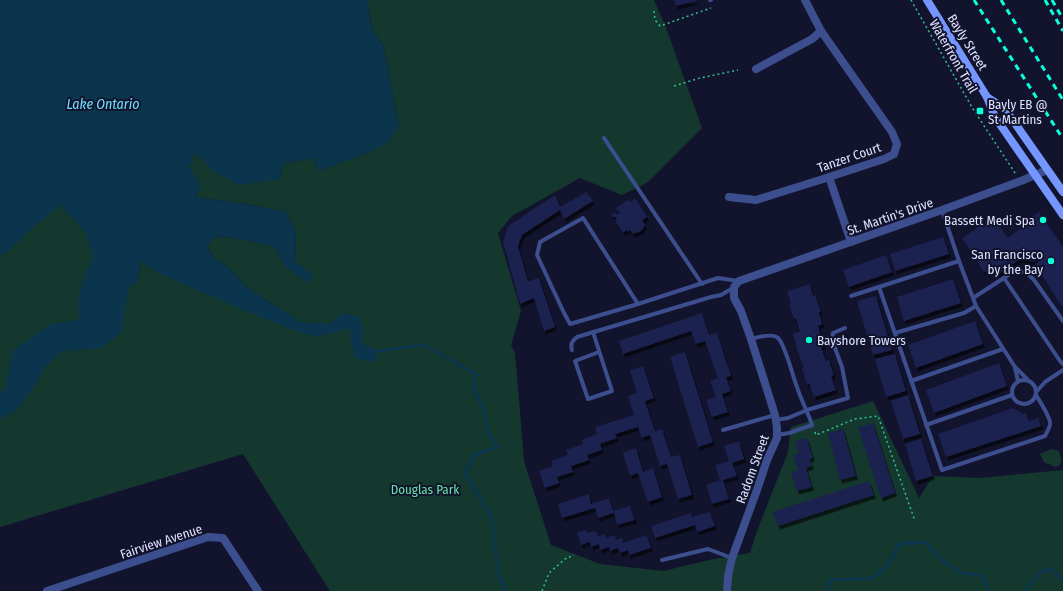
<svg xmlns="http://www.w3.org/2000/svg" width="1063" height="591" font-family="'Fira Sans Condensed',sans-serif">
  <defs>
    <filter id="shadow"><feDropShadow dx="2" dy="3.5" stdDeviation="0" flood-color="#0009"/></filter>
  </defs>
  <rect width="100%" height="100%" fill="#12142e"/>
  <g fill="#14382e">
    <polygon points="362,0 654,0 665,25 702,128 648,182 622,195 580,178 512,216 498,233 521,311 511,345 515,353 524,461 551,545 600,564 663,571 714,559 750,553 757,531 788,452 791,427 873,401 876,407 919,498 933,476 980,478 1063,470 1063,591 330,591 243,454 0,527 0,206 39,160 129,287 137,282 141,260 153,270 300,322 245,286 231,270 213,257 207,246 216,236 241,239 275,247 284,266 312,275 295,262 296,233 286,212 251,205 195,197 201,186 189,167 195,152 215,172 279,179 283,164 313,158 319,171 347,160 368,153 399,127 383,45 372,29 369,10"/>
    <polygon points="1052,449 1059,451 1062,461 1060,465 1055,467 1044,462 1040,454"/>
  </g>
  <polygon fill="#0b344d" points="0,0 367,0 372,29 383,45 399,127 386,144 368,153 347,160 319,171 313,158 283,164 279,179 239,185 215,172 195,153 189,167 201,186 195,197 251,205 286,212 296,233 295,262 313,275 309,283 284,266 275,247 241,239 216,236 207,246 213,257 231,270 245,286 300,322 329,324 344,313 359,317 364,329 362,343 378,351 375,362 355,358 351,341 350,328 316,337 290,329 229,304 156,272 141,261 137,282 129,288 125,305 122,332 102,348 63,351 45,367 32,390 15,412 0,419 0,395 5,388 9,372 12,352 50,324 79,320 78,300 86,272 93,257 86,233 60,205 36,225 6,253 0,255"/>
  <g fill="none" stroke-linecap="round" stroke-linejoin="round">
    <g stroke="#0b344d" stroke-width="3">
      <polyline points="378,351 424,345 476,374 473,388 484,410 487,430 498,447 474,455 465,473 492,517 498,574 506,591"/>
      <polyline points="828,591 830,580 873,578 889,564 899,544 925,542 941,560 962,573 981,575 989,591"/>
      <polyline points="1026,591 1039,573 1051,569 1063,580"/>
    </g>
  </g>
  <g fill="#1d204f" filter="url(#shadow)">
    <polygon points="674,0 696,0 696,1 676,6"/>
    <polygon points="586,192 593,201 564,219 560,210 522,235 518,246 528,281 539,278 555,327 544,331 534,298 520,304 503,241 508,226 555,195 560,207"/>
    <polygon points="635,198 647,217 642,220 645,225 642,230 636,233 633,234 630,230 628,232 627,230 623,233 615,220 617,219 614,216 613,217 611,214 615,212 617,215 620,213 616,208 628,200 630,202"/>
    <polygon points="1039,212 1063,247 1063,309 1035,264 1039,262 1038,260 1034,262 1023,260 1022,258 998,274 995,269 987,274 985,271 984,272 962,238 993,217 1008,238 1028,223 1026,220"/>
    <polygon points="943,237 949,254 895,271 890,254"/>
    <polygon points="886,255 892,272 849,287 843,270"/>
    <polygon points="953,279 961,303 904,321 897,297"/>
    <polygon points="810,284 813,296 815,295 821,312 819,312 822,324 818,326 824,346 821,347 826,361 829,360 834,375 831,376 836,390 814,397 809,383 807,384 802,368 804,368 796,347 797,347 793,334 800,331 796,318 794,319 789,304 791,303 787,291"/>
    <polygon points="876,296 892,350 873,355 857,301"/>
    <polygon points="702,313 709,335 717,333 731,376 726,377 731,391 722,394 728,412 712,417 706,400 716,397 710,381 718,378 705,341 696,344 691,331 623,354 619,341"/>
    <polygon points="975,321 983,344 916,368 908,345"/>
    <polygon points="685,352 713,442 698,447 670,357"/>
    <polygon points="895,354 906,391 886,397 875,359"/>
    <polygon points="999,363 1007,386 934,413 926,390"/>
    <polygon points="643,366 654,398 645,401 655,431 662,429 671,457 680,455 692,495 678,499 667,464 660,466 650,435 642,438 638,427 615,434 617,438 600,444 602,450 587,455 589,460 571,466 573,472 557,477 559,483 545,488 539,471 553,466 551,461 568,455 566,450 583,444 582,440 597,434 595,427 634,415 628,396 637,393 630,370"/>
    <polygon points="908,395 920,434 903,439 891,401"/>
    <polygon points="1013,408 1023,414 1026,413 1029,421 1038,418 1041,426 946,457 938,434"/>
    <polygon points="873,423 895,493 881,498 858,428"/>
    <polygon points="843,429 856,476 840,480 828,433"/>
    <polygon points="807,438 813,458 809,459 812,466 806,468 812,487 797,491 791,472 798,470 793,455 799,454 795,441"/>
    <polygon points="921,439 933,476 916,481 905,444"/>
    <polygon points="739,441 744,459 732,463 737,476 723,480 729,499 712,504 706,485 720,480 715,465 729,461 724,446"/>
    <polygon points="636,448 643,472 653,468 662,497 648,502 638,473 630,476 623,453"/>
    <polygon points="869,481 874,495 778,526 773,512"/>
    <polygon points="589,494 591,504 609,498 613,511 630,506 635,520 617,525 614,513 598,518 595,508 562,518 558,504"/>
    <polygon points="710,512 715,526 697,532 695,525 655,538 651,526 691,513 692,517"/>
    <polygon points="586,530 587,533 596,531 598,536 605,534 606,538 615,535 616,540 622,538 623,543 647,535 651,548 629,555 628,550 620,553 618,548 610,551 609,547 600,550 599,544 591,547 590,542 581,545 577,532"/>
  </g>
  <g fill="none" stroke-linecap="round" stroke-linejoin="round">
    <g stroke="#30c194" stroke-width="1.5" stroke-dasharray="2 3" stroke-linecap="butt">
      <polyline points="911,0 973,109 1015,173"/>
      <polyline points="654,11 655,20 660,26 711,8"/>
      <polyline points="674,86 700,78 738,70"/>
      <polyline points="815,432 816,435 855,419 878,416 915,521"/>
      <polyline points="542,591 549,573 565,559 574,555"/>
    </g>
    <g stroke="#3c4e8d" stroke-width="4">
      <polyline points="710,0 711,0"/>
      <polyline points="604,138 702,284"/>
      <polyline points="942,210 959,261 976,306 1015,367 1027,379"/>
      <polyline points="1004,278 1011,273 1018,271 1026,272 1034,280 1063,321"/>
      <path d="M879 287 942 470 1045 436C1046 433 1050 428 1050 424 1051 418 1040 402 1036 395"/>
      <polyline points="851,296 959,261"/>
      <polyline points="973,298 1004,278 1060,361 1063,364"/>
      <polyline points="638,304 583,218 540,242 537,255 564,313 570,324 638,304 718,278 738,281"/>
      <polyline points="593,332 612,391 588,399 575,361 599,352"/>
      <polyline points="895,333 964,313 976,306"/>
      <path d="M751 339C758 337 773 333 778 338 785 344 793 377 797 387 801 400 808 412 812 425L789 433 777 435"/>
      <path d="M572 350C570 344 572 341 577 337L711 297 721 295 733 288"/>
      <polyline points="1015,368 1018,381"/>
      <circle cx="1024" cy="392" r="12"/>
      <polyline points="911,381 1003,349"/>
      <polyline points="1037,391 1045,382 1063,370"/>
      <polyline points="776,420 788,418 807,410 848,398 842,367 832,340 833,333 845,328"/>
      <polyline points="926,425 1012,395"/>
      <polyline points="723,430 775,415"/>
      <polyline points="662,560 708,549 732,558"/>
    </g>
    <g stroke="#3c4e8d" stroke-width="8">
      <polyline points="756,69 812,39 821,31"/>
      <polyline points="829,177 851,242"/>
      <polyline points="729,197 756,200 823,179 884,159 894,154 897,144 892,132 821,31 805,0"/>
      <polyline points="47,591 208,537 223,538 258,591"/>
      <polyline points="727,591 728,576 732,558 757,490 767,460 777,438 777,428 775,415 751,339 741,311 734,298 734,287 739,281 942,210 1021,181 1047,170"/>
    </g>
    <g stroke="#7595ff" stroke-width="8">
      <polyline points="927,0 987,97 995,117 1063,215"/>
      <polyline points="987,97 1005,109 1063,192"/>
    </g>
    <g stroke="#0affda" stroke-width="3" stroke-dasharray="6 5" stroke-linecap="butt">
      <polyline points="974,0 1063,139"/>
      <polyline points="1001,0 1063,100"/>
      <polyline points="1045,0 1063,31"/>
      <polyline points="1052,0 1063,19"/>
    </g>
  </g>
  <g fill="#0affda" stroke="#12142e" stroke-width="1.5">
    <rect x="976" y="107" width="8" height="8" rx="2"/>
    <circle cx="1043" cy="220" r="4"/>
    <circle cx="1051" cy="261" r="4"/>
    <circle cx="809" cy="340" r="4"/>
  </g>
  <g text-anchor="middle" stroke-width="4" stroke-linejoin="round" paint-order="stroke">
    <g font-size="13" fill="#dee3ff" stroke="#12142e">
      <text transform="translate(968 42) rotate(58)" y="5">Bayly Street</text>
      <text transform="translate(954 56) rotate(60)" y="5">Waterfront Trail</text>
      <text transform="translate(849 157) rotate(-19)" y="5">Tanzer Court</text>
      <text transform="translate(890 216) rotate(-19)" y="5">St. Martin's Drive</text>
      <text transform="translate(752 469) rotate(-70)" y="5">Radom Street</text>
      <text transform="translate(161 541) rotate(-18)" y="5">Fairview Avenue</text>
    </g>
    <g font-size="13" fill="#dee3ff" stroke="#12142e" text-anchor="start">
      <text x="988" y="109">Bayly EB @<tspan x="988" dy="15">St Martins</tspan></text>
      <text x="1035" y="225" text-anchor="end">Bassett Medi Spa</text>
      <text x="1043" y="259" text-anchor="end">San Francisco<tspan x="1043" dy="15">by the Bay</tspan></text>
      <text x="817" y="345">Bayshore Towers</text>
    </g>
    <g font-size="13" fill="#66e3a4" stroke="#12142e">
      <text x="425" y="494">Douglas Park</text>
    </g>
    <g font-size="14" font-style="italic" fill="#6ce0ff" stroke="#12142e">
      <text x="103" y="109">Lake Ontario</text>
    </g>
  </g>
</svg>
